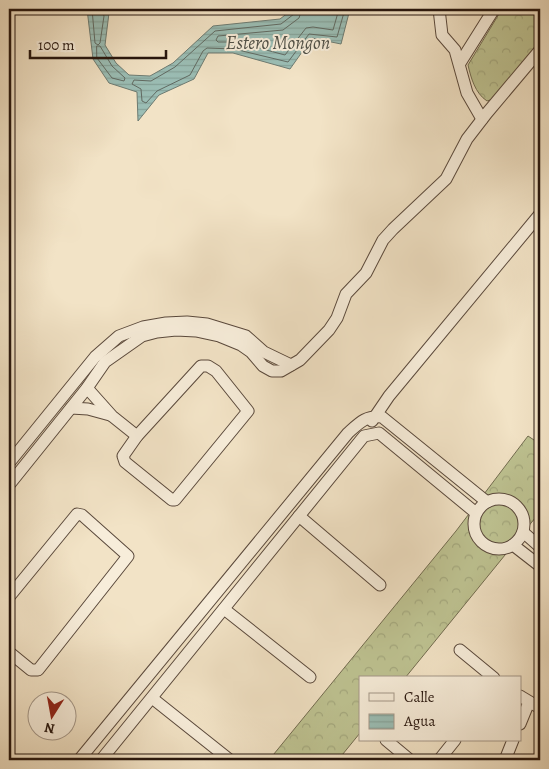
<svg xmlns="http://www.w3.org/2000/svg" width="549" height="769" font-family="Alegreya,serif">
  <defs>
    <pattern id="forest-crowns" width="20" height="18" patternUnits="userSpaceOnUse" patternTransform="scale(1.25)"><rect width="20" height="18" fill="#bec392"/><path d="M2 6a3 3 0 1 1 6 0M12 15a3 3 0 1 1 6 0" fill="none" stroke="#a3a77d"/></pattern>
    <pattern id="water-rules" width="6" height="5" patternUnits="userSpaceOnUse" patternTransform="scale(1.25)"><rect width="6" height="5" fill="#9bbeb5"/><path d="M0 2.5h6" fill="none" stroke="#86a39a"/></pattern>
  </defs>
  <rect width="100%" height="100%" fill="#f2e3c6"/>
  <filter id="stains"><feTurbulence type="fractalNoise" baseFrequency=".004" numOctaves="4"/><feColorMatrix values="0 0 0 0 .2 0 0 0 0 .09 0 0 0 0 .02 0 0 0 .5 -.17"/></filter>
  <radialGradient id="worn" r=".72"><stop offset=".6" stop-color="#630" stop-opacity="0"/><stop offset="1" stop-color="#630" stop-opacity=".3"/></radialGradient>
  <g fill="url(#forest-crowns)" stroke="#726c50">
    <path d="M502 9H540V41L493 99 487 101C475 93 471 78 468 65Z"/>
    <polygon points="528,436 540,444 540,512 405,678 360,678 360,733 338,760 269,760 456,531"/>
  </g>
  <polygon fill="url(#water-rules)" stroke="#6d7b72" points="87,9 105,9 109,13 105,45 116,63 129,75 150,76 173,63 213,26 280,19 293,9 350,9 341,44 312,38 290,69 233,53 208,53 194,79 159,95 138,121 137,92 109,83 93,59"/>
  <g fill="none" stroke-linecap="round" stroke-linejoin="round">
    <g stroke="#616a62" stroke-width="1">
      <polyline points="92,9 95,43 98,45 100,43 104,16 102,9"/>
      <polyline points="296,9 294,14 281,24 215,31 175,67 151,81 134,80 132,84 141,89 142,101 146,103 157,91 190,75 203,51 207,48 234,49 288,62 309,34 337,37 345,9"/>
      <polyline points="302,9 299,18 283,30 218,36 216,40 218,42 236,42 285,55 306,28 313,27 333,30 339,9"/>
      <polygon points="97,46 100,46 112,66 125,78 124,81 112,78 97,58"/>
    </g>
    <defs>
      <g id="minor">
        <polyline points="439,9 442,35 455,50 467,93 482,119"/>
        <polyline points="460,63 494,9"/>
        <polygon points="201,366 208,366 216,371 248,411 175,500 172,500 125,462 123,456 137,436"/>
        <polyline points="87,388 112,416 137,436"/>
        <polyline points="71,408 88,409 110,415"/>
        <polyline points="372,421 389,396 540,214"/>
        <polyline points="9,463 95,357 119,336 143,327 166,323 187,322 207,324 246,336 264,352 291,365"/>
        <polyline points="9,485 87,388 105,362 142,336 157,332 176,330 196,331 219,336 241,345 251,352 263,366 272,371 281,371 300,360 329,330 337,318 346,294 366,273 383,240 393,229 446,179 467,139 487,113 540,50"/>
        <circle cx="499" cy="524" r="25"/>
        <polyline points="299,516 380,585"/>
        <polyline points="523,532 540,547"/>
        <polyline points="513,545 540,566"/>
        <polyline points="9,597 77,514 82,515 128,556 38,670 31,670 9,652"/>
        <polyline points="224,609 310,677"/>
        <polyline points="460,650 494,678"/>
        <polyline points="520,696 540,708"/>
        <polyline points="152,698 230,760"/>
        <polyline points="520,724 529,702"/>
        <polyline points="386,740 410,760"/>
        <path d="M79 760 348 433C359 423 366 415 382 417L487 502"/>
        <polyline points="101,760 364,436 379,433 476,513"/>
        <polyline points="439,760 455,740"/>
        <polyline points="505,760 513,740"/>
      </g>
    </defs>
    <use href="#minor" stroke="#5a493c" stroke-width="13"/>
    <use href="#minor" stroke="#f7edda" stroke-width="11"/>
  </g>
  <g text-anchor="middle" stroke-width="4" stroke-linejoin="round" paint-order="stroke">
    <g font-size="19" font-style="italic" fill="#505148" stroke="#f7edda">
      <text x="278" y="49">Estero Mongon</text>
    </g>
  </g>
  <rect width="549" height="769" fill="none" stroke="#f2e3c6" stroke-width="30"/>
  <rect x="10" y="10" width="529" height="749" fill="none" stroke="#27160e" stroke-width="2.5"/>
  <rect x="15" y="15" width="519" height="739" fill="none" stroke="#27160e"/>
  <rect x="359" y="676" width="162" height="65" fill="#f7edda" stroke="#a49788"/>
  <rect x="369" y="693" width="25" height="8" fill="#f7edda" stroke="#a49788"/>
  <text x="404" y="702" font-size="15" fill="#27160e">Calle</text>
  <rect x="369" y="714" width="25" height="15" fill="url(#water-rules)" stroke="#a49788"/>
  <text x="404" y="726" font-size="15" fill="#27160e">Agua</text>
  <g transform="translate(52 716) rotate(191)"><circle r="24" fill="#f7edda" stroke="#a49788"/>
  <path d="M0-4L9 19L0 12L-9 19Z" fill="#8f2418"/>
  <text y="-8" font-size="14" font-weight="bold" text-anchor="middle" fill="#27160e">N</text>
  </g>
  <path d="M30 50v8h136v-8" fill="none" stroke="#27160e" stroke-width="2.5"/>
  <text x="38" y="50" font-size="15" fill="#27160e" stroke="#f7edda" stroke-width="4" paint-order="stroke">100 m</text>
  <rect width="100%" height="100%" filter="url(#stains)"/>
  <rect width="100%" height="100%" fill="url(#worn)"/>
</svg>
